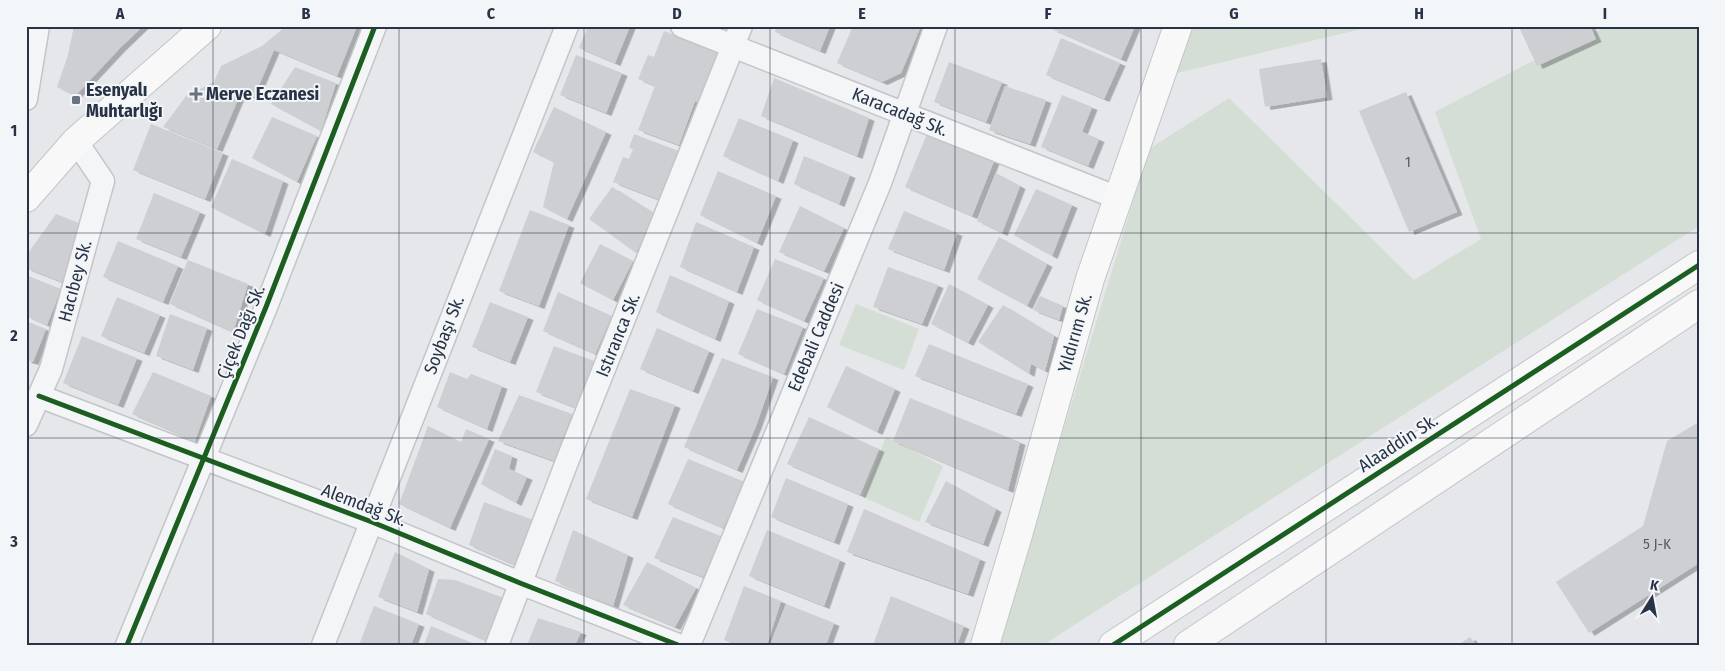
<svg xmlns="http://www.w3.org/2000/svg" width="1725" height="671" font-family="'Fira Sans Condensed',sans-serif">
  <defs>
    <filter id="shadow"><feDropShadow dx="5.5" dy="3" stdDeviation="0" flood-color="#0004"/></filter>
  </defs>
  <rect width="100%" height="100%" fill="#e5e7ea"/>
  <g fill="#d5ded5">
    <polygon points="1191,26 1374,26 1173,74"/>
    <polygon points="1603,26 1699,26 1699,226 1043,645 998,645 1149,149 1229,98 1414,280 1481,239 1435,112 1525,65 1603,28"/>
    <polygon points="856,304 919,329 904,370 839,345"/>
    <polygon points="886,437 943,466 919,522 863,497"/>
  </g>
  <g fill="#cdcfd3" filter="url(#shadow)">
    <polygon points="74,26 143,26 120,48 75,96 57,87 68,55"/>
    <polygon points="286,26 357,26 337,76 274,50 254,97 241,92 217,149 163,127 186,96 214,82 221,66 262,46"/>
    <polygon points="588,26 630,26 615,63 579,48"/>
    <polygon points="777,26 830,26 820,51 775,32"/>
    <polygon points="853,26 921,26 901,73 882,82 837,63"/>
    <polygon points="1053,26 1135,26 1121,59 1052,29"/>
    <polygon points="1520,26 1590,26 1596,39 1537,66 1519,27"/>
    <polygon points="664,31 720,53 701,104 695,101 679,145 638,130 655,86 638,79 648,55 654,57"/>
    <polygon points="1061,38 1120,63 1104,99 1046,75"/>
    <polygon points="576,55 622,73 606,113 560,95"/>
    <polygon points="1321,59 1327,97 1265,107 1259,69"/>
    <polygon points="949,62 1002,82 986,122 934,102"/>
    <polygon points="295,67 336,83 321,131 271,104"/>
    <polygon points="774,78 869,118 857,156 761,116"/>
    <polygon points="1005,86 1046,100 1030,144 989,130"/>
    <polygon points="1406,92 1457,212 1409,232 1359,111"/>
    <polygon points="1062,95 1092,107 1082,132 1099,139 1088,166 1041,147"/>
    <polygon points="554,107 606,132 567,219 543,207 554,162 533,152"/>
    <polygon points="272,117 317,136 297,182 252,158"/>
    <polygon points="739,118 793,140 778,181 723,156"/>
    <polygon points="151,124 223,153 205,199 133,170"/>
    <polygon points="634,134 681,152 662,201 613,182 623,157 629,159 633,149 629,148"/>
    <polygon points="927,134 994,161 972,216 905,187"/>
    <polygon points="804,156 850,175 839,204 794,184"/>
    <polygon points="232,159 283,181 265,234 211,207"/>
    <polygon points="718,171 776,196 757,243 700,215"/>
    <polygon points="996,173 1020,186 1002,233 977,221"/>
    <polygon points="612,187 656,215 636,253 589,219"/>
    <polygon points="1036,189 1072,205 1052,256 1014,235"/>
    <polygon points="154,193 200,212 181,257 136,239"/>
    <polygon points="800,206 844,228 824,271 779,252"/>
    <polygon points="530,210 569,225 539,306 499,291"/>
    <polygon points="904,211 957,233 944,270 888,249"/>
    <polygon points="56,214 84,225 62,282 26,268 26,256"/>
    <polygon points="696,222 754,247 737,292 680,267"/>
    <polygon points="999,237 1047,264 1027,306 977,279"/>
    <polygon points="118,241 178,266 163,302 103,277"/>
    <polygon points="600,244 633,261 613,300 580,283"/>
    <polygon points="775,259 824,278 804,321 757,300"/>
    <polygon points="188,260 248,284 233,332 170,304"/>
    <polygon points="888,267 938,285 922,324 873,307"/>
    <polygon points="26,275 61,289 47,325 26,316"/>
    <polygon points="670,275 729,301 715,339 656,312"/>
    <polygon points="949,284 988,305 968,343 931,324"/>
    <polygon points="558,292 612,316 595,354 543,331"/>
    <polygon points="1040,296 1063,306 1059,320 1033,310"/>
    <polygon points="117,297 160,315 144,353 101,336"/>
    <polygon points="490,302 528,317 510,362 472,347"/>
    <polygon points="1003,305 1054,336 1045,371 1031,364 1029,374 978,342"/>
    <polygon points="757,309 803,327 784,374 738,354"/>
    <polygon points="170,314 207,328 193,370 156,356"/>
    <polygon points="26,321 46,329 33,362 26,360"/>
    <polygon points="657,328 709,351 693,391 640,369"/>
    <polygon points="82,336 137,358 118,405 63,383"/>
    <polygon points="929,344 1028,384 1016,414 915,376"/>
    <polygon points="554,346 594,361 576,408 536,392"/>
    <polygon points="722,358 773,377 756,426 737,470 684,447"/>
    <polygon points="846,366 895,389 877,432 827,407"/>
    <polygon points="153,372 211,396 195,441 132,414"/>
    <polygon points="450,372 467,379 471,374 502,386 487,429 437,407"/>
    <polygon points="630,389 675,405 632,517 586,499"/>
    <polygon points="519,395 572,414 554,461 498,441"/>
    <polygon points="910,398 1020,442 1008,490 893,441"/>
    <polygon points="809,417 879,449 860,495 787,464"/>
    <polygon points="1699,422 1699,563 1589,633 1556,582 1643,526 1667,441"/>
    <polygon points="428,426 461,442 466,429 489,439 450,528 399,504"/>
    <polygon points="495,449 512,456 509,469 527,477 516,503 481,484"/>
    <polygon points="688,459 745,482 723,528 668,504"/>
    <polygon points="786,478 848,504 834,542 771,517"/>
    <polygon points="946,481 996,509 983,544 925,522"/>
    <polygon points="484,502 536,521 517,566 469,545"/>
    <polygon points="864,509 980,559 968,594 847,552"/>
    <polygon points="673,517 723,537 703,577 654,558"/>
    <polygon points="573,530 628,555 613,606 555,581"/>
    <polygon points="767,530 840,560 824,606 749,576"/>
    <polygon points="395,552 429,569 417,612 378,597"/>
    <polygon points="647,562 696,588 675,627 623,605"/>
    <polygon points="438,579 455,580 504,598 487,641 426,614"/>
    <polygon points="744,586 781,601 767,645 737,645 724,640"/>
    <polygon points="891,596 964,626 957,645 873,645"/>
    <polygon points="786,604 834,623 826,645 770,645"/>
    <polygon points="374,606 419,624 411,645 359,645"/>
    <polygon points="538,618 581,632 575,645 527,645"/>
    <polygon points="431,626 477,645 424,645"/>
    <polygon points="1470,637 1476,645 1458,645"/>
  </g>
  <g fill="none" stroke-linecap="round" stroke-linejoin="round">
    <defs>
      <g id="street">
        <polyline points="682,26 1118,198"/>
        <polyline points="26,99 38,26"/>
        <polyline points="39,396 372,522 520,583 678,645"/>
        <polyline points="26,425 51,369 103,181 76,141"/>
        <polyline points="127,645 266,307 375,26"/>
        <polyline points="323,645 567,26"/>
        <polyline points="497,645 568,459 741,26"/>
        <polyline points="689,645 880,183 936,26"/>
      </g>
      <g id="secondary">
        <polyline points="26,198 76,141 207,26"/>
        <polyline points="985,645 1018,535 1090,279 1178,26"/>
        <polyline points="1113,645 1699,265"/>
        <polyline points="1188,645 1699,304"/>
      </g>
    </defs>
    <use href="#street" stroke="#c3c5c8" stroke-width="25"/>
    <use href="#secondary" stroke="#c3c5c8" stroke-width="30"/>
    <use href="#street" stroke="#f4f5f7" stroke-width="22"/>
    <use href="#secondary" stroke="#f8f8f8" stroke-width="28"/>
    <defs>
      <g id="cycleway">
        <polyline points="39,396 372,522 520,583 678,645"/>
        <polyline points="127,645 266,307 375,26"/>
        <polyline points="1113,645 1699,265"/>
      </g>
    </defs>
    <use href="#cycleway" stroke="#f3f6f9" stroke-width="8"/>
    <use href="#cycleway" stroke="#1b5e20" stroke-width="5"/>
  </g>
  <path fill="none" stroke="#293346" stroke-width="1" stroke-opacity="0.55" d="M213 26V645M399 26V645M584 26V645M770 26V645M955 26V645M1141 26V645M1326 26V645M1512 26V645M26 233H1699M26 438H1699"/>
  <g fill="#6b727f" stroke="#f3f6f9" stroke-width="2">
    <path d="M193.5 86.5h5v5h5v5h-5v5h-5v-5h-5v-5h5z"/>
    <rect x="71" y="95" width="10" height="10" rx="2.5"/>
  </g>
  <g text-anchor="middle" stroke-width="4" stroke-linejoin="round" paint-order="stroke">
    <g font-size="15" fill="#535b6a">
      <text x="1408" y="167">1</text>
      <text x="1657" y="549">5 J-K</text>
    </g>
    <g font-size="18" font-weight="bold" fill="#293346" stroke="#f3f6f9" text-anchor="start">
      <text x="86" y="96">Esenyalı<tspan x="86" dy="21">Muhtarlığı</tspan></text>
      <text x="206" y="100">Merve Eczanesi</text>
    </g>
    <g font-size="18" fill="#293346" stroke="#f3f6f9">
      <text transform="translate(900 112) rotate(22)" y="6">Karacadağ Sk.</text>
      <text transform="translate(75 281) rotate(-75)" y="6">Hacıbey Sk.</text>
      <text transform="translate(241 332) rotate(-68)" y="6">Çiçek Dağı Sk.</text>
      <text transform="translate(1075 333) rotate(-74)" y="6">Yıldırım Sk.</text>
      <text transform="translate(444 335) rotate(-69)" y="6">Soybaşı Sk.</text>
      <text transform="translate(618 335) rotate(-68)" y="6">Istıranca Sk.</text>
      <text transform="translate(816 337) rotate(-67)" y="6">Edebali Caddesi</text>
      <text transform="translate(1398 443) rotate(-33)" y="6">Alaaddin Sk.</text>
      <text transform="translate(364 505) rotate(21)" y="6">Alemdağ Sk.</text>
    </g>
  </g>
  <rect width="1725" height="671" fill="none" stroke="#f3f6f9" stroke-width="55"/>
  <g transform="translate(1652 598) rotate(11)" stroke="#f3f6f9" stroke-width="4" paint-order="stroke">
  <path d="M0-4L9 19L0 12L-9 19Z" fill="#293346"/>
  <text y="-8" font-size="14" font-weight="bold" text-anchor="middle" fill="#293346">K</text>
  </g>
  <rect x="28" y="28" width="1670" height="616" fill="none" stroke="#293346" stroke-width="2"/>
  <g font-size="16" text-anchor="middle" font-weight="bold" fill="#293346">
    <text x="120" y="19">A</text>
    <text x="306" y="19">B</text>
    <text x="491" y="19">C</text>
    <text x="677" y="19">D</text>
    <text x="862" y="19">E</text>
    <text x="1048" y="19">F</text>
    <text x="1234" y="19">G</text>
    <text x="1419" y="19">H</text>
    <text x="1605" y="19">I</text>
    <text x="14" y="136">1</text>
    <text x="14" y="341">2</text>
    <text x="14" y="547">3</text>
  </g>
</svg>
